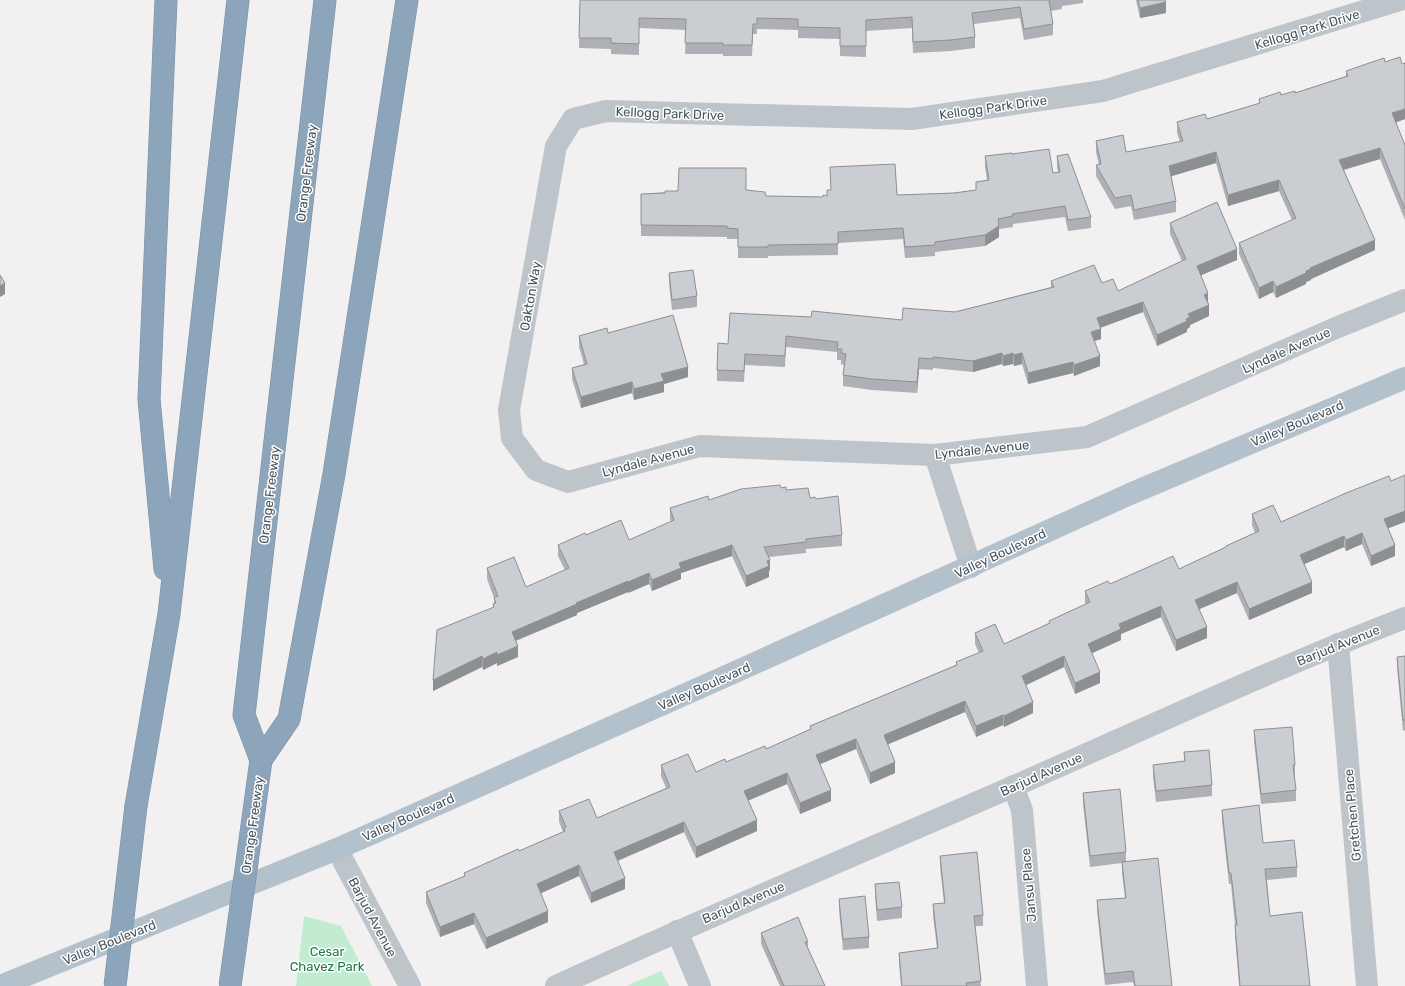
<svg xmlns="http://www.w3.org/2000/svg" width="1405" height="986" font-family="Rubik,sans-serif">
  <rect width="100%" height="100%" fill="#f2f0f0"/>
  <g fill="#c2ecd0">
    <polygon points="304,916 341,926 372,986 296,986"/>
    <polygon points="661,971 669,986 626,986"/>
  </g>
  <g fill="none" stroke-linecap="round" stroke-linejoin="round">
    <defs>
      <g id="motorway">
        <polyline points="165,569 149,399 166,0"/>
        <polyline points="261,760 289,719 334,474 407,0"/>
        <polyline points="261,760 244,715 325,0"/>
        <polyline points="136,806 169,614 238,0"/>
      </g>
    </defs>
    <use href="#motorway" stroke="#7790a6" stroke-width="23"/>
    <g stroke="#bdc5cb" stroke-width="22">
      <polyline points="1400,0 1103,91 912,119 606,111 573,119 556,146 509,410 512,438 536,470 568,482 700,446 935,455 1087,437 1338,327 1405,300"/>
      <polyline points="935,455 971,567"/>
      <polyline points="1338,644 1367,986"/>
      <polyline points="1013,786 1022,810 1037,986"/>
      <polyline points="337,849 410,986"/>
      <polyline points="677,931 700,986"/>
      <path d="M556 986C707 917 860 853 1012 787 1143 730 1272 669 1405 618"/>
    </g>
    <polyline stroke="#b2c1cc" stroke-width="22" points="0,986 337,849 733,673 1130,494 1405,378"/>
    <use href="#motorway" stroke="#8ca5ba" stroke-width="22"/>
    <defs>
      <g id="motorway-bridge">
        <polyline points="115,986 136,806"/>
        <polyline points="230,986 261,760"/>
      </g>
    </defs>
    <use href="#motorway-bridge" stroke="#7790a6" stroke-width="23" stroke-linecap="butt"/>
    <use href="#motorway-bridge" stroke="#8ca5ba" stroke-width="22"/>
  </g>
  <g fill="#aeb0b5">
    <polygon points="580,0 1083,0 1083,3 1062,6 1062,9 1051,11 1053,24 1053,35 1024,40 1020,18 974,24 975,37 975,48 951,51 913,53 912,28 866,31 866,57 840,56 840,39 798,38 798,30 757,29 757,34 753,34 752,56 723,56 723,54 685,54 686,30 639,28 639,55 611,54 611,49 579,48"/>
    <polygon points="1136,0 1165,0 1166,13 1140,18"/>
    <polygon points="1385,62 1402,64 1405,63 1405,119 1396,122 1405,145 1405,220 1380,159 1344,170 1375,250 1311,279 1311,280 1306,282 1306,284 1276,298 1273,292 1259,299 1239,254 1239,243 1292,220 1279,191 1228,206 1216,163 1171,176 1176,201 1176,212 1134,220 1131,206 1115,209 1096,176 1096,165 1099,165 1096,152 1096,141 1126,152 1180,142 1177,133 1177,122 1207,119 1259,104 1259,99 1281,95 1295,93 1346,76 1346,71"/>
    <polygon points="1012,154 1053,173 1058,172 1057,167 1057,156 1091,217 1091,228 1068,231 1065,217 1013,224 1013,227 999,229 999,237 985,246 935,252 935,256 905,258 903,239 838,243 838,255 768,256 768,258 738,258 738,239 727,239 727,237 641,236 641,194 678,191 746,190 766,196 823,197 897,195 954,193 976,190 976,182 987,180 985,167 985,156"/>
    <polygon points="1170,223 1237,260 1201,275 1208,302 1209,316 1190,325 1190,327 1187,329 1187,332 1157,346 1143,312 1100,328 1101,339 1094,341 1100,366 1074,376 1073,373 1028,384 1022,364 1014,366 1013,364 1003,366 1002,364 973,372 933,368 933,370 919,369 917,393 872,390 843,386 843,375 844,365 841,364 841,360 837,360 837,352 786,347 785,367 745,365 744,382 717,381 717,370 728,344 811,317 902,320 955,312 1051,287 1051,281 1102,283 1118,291 1182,261 1170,234"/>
    <polygon points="669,273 697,296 697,307 672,310 669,284"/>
    <polygon points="608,333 688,377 664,384 664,392 634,400 632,393 581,408 572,379 572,368 584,364 579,347 579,336"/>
    <polygon points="781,488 810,498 816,499 842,535 842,546 806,549 806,553 769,557 770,570 769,571 769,577 746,587 732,556 681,573 681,579 652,591 649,584 628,593 628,592 577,613 577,615 516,641 518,657 497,666 497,663 483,670 482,667 433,691 493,607 493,604 494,604 494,598 487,579 487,568 526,587 565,570 558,556 558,545 586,535 629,540 671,522 670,519 670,508 709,500"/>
    <polygon points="1252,514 1281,522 1388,528 1395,556 1371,566 1362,544 1346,551 1344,547 1304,564 1312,593 1249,620 1237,593 1199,609 1207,638 1176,651 1161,617 1121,634 1121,640 1092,653 1100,683 1075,694 1064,667 1026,685 1033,713 1004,727 1003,725 976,737 965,712 888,744 895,773 870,784 856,749 820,764 831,801 800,814 787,784 748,801 757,831 696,858 684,832 618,861 625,889 591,903 579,876 541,893 548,922 486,949 474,924 440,937 426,903 426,892 464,876 464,873 519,851 563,832 559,822 559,811 597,818 666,788 661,776 661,765 696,772 766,749 810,729 810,726 956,665 956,662 979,653 975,644 975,633 1004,644 1049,623 1049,621 1086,604 1085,602 1085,591 1110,584 1179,569 1226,547 1226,546 1255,533 1252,525"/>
    <polygon points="1405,656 1405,730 1403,731 1397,668 1397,657"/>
    <polygon points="1254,730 1295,765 1295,776 1294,776 1296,790 1296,801 1261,804 1254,741"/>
    <polygon points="1184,752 1212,785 1212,796 1156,802 1153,776 1153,765 1184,761"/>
    <polygon points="1083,793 1126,852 1126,861 1172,986 1134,986 1133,982 1105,985 1097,911 1097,900 1125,898 1122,873 1122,863 1090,867 1083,804"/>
    <polygon points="1222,810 1263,843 1297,867 1297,877 1267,880 1270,916 1310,986 1239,986 1235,936 1235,925 1231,884 1229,884 1222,821"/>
    <polygon points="940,856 983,915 983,926 975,926 981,986 901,986 899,964 899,953 937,949 933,915 933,904 944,903 940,866"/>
    <polygon points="875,884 902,907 902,918 877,921 875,895"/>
    <polygon points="839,899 869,937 869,948 843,950 839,910"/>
    <polygon points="761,933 808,942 808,948 825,986 780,986 761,944"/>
  </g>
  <g fill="#8d9093">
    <polygon points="1166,2 1166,13 1140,18 1140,8"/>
    <polygon points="1405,109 1405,119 1392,124 1392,113"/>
    <polygon points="1380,148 1380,159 1339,171 1339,160"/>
    <polygon points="1216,152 1216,163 1169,177 1169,166"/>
    <polygon points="1279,180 1279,191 1228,206 1228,195"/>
    <polygon points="999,226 999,237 985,246 985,235"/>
    <polygon points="1375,240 1375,250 1311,279 1311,280 1306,282 1306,284 1276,298 1276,287 1306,271 1310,268"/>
    <polygon points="1237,249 1237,260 1197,277 1197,266"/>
    <polygon points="1273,281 1273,292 1259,299 1259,288"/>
    <polygon points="5,283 5,294 0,297 0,286"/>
    <polygon points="1208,293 1208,304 1204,295"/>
    <polygon points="1143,302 1143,312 1097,329 1097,318"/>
    <polygon points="1209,305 1209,316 1190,325 1190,327 1187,329 1187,332 1157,346 1157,335 1186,319 1188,314"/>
    <polygon points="1101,329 1101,339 1091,342 1091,332"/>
    <polygon points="1002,353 1002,364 973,372 973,361"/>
    <polygon points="1013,353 1013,364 1003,366 1003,356"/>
    <polygon points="1022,353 1022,364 1014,366 1014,355"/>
    <polygon points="1100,356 1100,366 1074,376 1074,365"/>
    <polygon points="919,358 919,369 917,393 917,382"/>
    <polygon points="1073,362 1073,373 1028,384 1028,373"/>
    <polygon points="688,367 688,377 664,384 664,392 634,400 634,389 661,374"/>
    <polygon points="632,382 632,393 581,408 581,397"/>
    <polygon points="1405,511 1405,522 1384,530 1384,519"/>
    <polygon points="1362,533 1362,544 1346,551 1346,540"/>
    <polygon points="1344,536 1344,547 1300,566 1300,555"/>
    <polygon points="732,545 732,556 681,573 681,579 652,591 652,580 679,563"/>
    <polygon points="1395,545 1395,556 1371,566 1371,556"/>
    <polygon points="770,560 770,570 769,571 769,577 746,587 746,576 767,561"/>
    <polygon points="649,573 649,584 628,593 628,582"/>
    <polygon points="628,581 628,592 577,613 577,615 512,642 512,632 576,603"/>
    <polygon points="1237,582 1237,593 1195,611 1195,600"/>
    <polygon points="1312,582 1312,593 1249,620 1249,609"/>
    <polygon points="1161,606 1161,617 1121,634 1121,640 1088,655 1088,644 1119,624"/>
    <polygon points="1207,627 1207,638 1176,651 1176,640"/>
    <polygon points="518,646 518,657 497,666 497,655"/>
    <polygon points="497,652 497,663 483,670 483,659"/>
    <polygon points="482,656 482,667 433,691 433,680"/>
    <polygon points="1064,656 1064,667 1022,687 1022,676"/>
    <polygon points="1100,672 1100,683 1075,694 1075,683"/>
    <polygon points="965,701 965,712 884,746 884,735"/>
    <polygon points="1033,702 1033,713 1004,727 1004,716"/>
    <polygon points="1003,715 1003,725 976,737 976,726"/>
    <polygon points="856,739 856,749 816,766 816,755"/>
    <polygon points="895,762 895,773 870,784 870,773"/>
    <polygon points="787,773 787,784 744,802 744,791"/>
    <polygon points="831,790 831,801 800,814 800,803"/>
    <polygon points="757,820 757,831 696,858 696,847"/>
    <polygon points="684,822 684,832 614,862 614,852"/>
    <polygon points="579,865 579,876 537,895 537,884"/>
    <polygon points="625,878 625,889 591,903 591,893"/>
    <polygon points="548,911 548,922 486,949 486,938"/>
    <polygon points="474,913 474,924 440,937 440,927"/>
  </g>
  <g fill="#cacdd2" stroke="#8d9093">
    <polygon points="580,0 1050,0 1049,0 1053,24 1024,29 1020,7 972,13 975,37 951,40 913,42 912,17 866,20 866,46 840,46 840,28 798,27 798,19 757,18 757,24 753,24 752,45 723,45 723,43 685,43 686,19 639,18 639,44 611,43 611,38 579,38"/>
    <polygon points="1138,0 1165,0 1166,2 1140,8"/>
    <polygon points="1400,57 1402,64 1405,63 1405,109 1392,113 1405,145 1405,209 1380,148 1339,160 1375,240 1310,268 1311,269 1306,271 1306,273 1276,287 1273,281 1259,288 1239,243 1296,218 1279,180 1228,195 1216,152 1169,166 1176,201 1134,210 1131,195 1115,198 1096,165 1101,164 1096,141 1123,135 1126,152 1183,141 1177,122 1205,114 1207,119 1260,103 1259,99 1280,92 1281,95 1295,91 1295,93 1348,76 1346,71 1384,58 1385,62"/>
    <polygon points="1049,149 1053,173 1060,172 1057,156 1068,154 1091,217 1068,220 1065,206 1012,214 1013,216 998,219 999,226 985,235 935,242 935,245 905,247 903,228 838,232 838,244 768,245 768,247 738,247 738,229 727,228 727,226 641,225 641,194 665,193 665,191 678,191 679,168 746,168 746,190 765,192 766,196 823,197 823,195 827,196 827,190 831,190 830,167 895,164 897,195 954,193 976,190 976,182 989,180 985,156 1012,153 1012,154"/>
    <polygon points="1217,202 1237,249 1197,266 1208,293 1204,295 1209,305 1188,314 1190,317 1186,319 1187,321 1157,335 1143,302 1097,318 1101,329 1091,332 1100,356 1074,365 1073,362 1028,373 1022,353 1014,355 1013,353 1003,356 1002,353 973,361 933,357 933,359 919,358 917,382 872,379 843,375 846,354 841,353 842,349 837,349 838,342 786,336 785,356 745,354 744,371 717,370 718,343 728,344 730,313 811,317 812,311 902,320 903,308 955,312 1054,287 1051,281 1094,265 1102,283 1113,279 1118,291 1186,259 1170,223"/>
    <polygon points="693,270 697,296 672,300 669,273"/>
    <polygon points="0,275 5,283 0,286"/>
    <polygon points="673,315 688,367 661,374 664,381 634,389 632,382 581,397 572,368 587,364 579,336 607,328 608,333"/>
    <polygon points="1405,475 1405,511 1384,519 1395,545 1371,556 1362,533 1346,540 1344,536 1300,555 1312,582 1249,609 1237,582 1195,600 1207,627 1176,640 1161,606 1119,624 1121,629 1088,644 1100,672 1075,683 1064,656 1022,676 1033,702 1004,716 1003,715 976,726 965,701 884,735 895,762 870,773 856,739 816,755 831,790 800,803 787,773 744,791 757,820 696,847 684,822 614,852 625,878 591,893 579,865 537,884 548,911 486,938 474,913 440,927 426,892 465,876 464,873 518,849 519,851 565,831 564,828 566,827 559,811 589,799 597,818 670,787 661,765 688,754 696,772 725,759 726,762 765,746 766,749 811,729 810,726 957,665 956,662 983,651 975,633 995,624 1004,644 1050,623 1049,621 1090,602 1085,591 1108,581 1110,584 1173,556 1179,569 1226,547 1226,546 1259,531 1252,514 1273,505 1281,522 1346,493 1389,476 1391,481"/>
    <polygon points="780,485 781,488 786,487 786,490 808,488 810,498 815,497 816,499 838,496 842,535 806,539 806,542 764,547 770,560 767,561 769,566 746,576 732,545 679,563 681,568 652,580 649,573 628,582 628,581 576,603 577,604 512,632 518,646 497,655 497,652 483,659 482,656 433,680 437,630 494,607 493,604 496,603 494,598 498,596 487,568 514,557 526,587 569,568 558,545 585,533 586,535 621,520 629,540 674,520 670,508 708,496 709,500 741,489"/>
    <polygon points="1405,656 1405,720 1403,720 1397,657"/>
    <polygon points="1292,727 1295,765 1293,765 1296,790 1261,794 1254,730"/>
    <polygon points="1209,750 1212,785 1156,791 1153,765 1185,761 1184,752"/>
    <polygon points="1120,789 1126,852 1090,856 1083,793"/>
    <polygon points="1259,805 1263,843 1294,840 1297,867 1265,869 1270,916 1302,912 1310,986 1240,986 1235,925 1237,925 1231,873 1229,873 1222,810"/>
    <polygon points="977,852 983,915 974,916 981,981 966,983 967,986 902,986 899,953 938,948 933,904 945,903 940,856"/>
    <polygon points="1158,858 1172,986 1135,986 1133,971 1105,974 1097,900 1126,898 1122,862"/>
    <polygon points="899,882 902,907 877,910 875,884"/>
    <polygon points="865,896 869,937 843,939 839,899"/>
    <polygon points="798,917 808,942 805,942 825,986 784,986 761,933"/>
  </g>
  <g text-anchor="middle" stroke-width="3" stroke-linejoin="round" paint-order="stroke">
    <g font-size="13" fill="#49545c" stroke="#fff">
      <text transform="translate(1307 29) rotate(-17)" y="5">Kellogg Park Drive</text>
      <text transform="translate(993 107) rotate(-8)" y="5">Kellogg Park Drive</text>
      <text transform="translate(670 113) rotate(2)" y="5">Kellogg Park Drive</text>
      <text transform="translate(306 173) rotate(-83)" y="5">Orange Freeway</text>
      <text transform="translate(530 296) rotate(-80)" y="5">Oakton Way</text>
      <text transform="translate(1286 350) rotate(-24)" y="5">Lyndale Avenue</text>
      <text transform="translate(1297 423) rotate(-23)" y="5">Valley Boulevard</text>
      <text transform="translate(982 449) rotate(-6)" y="5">Lyndale Avenue</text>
      <text transform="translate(648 460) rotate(-15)" y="5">Lyndale Avenue</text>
      <text transform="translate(269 495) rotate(-83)" y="5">Orange Freeway</text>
      <text transform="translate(1000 553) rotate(-25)" y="5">Valley Boulevard</text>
      <text transform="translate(1338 645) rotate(-22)" y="5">Barjud Avenue</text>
      <text transform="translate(704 686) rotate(-24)" y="5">Valley Boulevard</text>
      <text transform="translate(1041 774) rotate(-24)" y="5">Barjud Avenue</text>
      <text transform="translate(1352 815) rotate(-95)" y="5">Gretchen Place</text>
      <text transform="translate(408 817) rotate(-24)" y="5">Valley Boulevard</text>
      <text transform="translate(252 825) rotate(-82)" y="5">Orange Freeway</text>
      <text transform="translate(1028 885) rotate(-95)" y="5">Jansu Place</text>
      <text transform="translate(743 902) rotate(-23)" y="5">Barjud Avenue</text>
      <text transform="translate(373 917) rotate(62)" y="5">Barjud Avenue</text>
      <text transform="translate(109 942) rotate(-22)" y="5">Valley Boulevard</text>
    </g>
    <g font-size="13" fill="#1f7847" stroke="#fff">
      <text x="327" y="956">Cesar<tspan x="327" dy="15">Chavez Park</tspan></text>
    </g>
  </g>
</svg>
